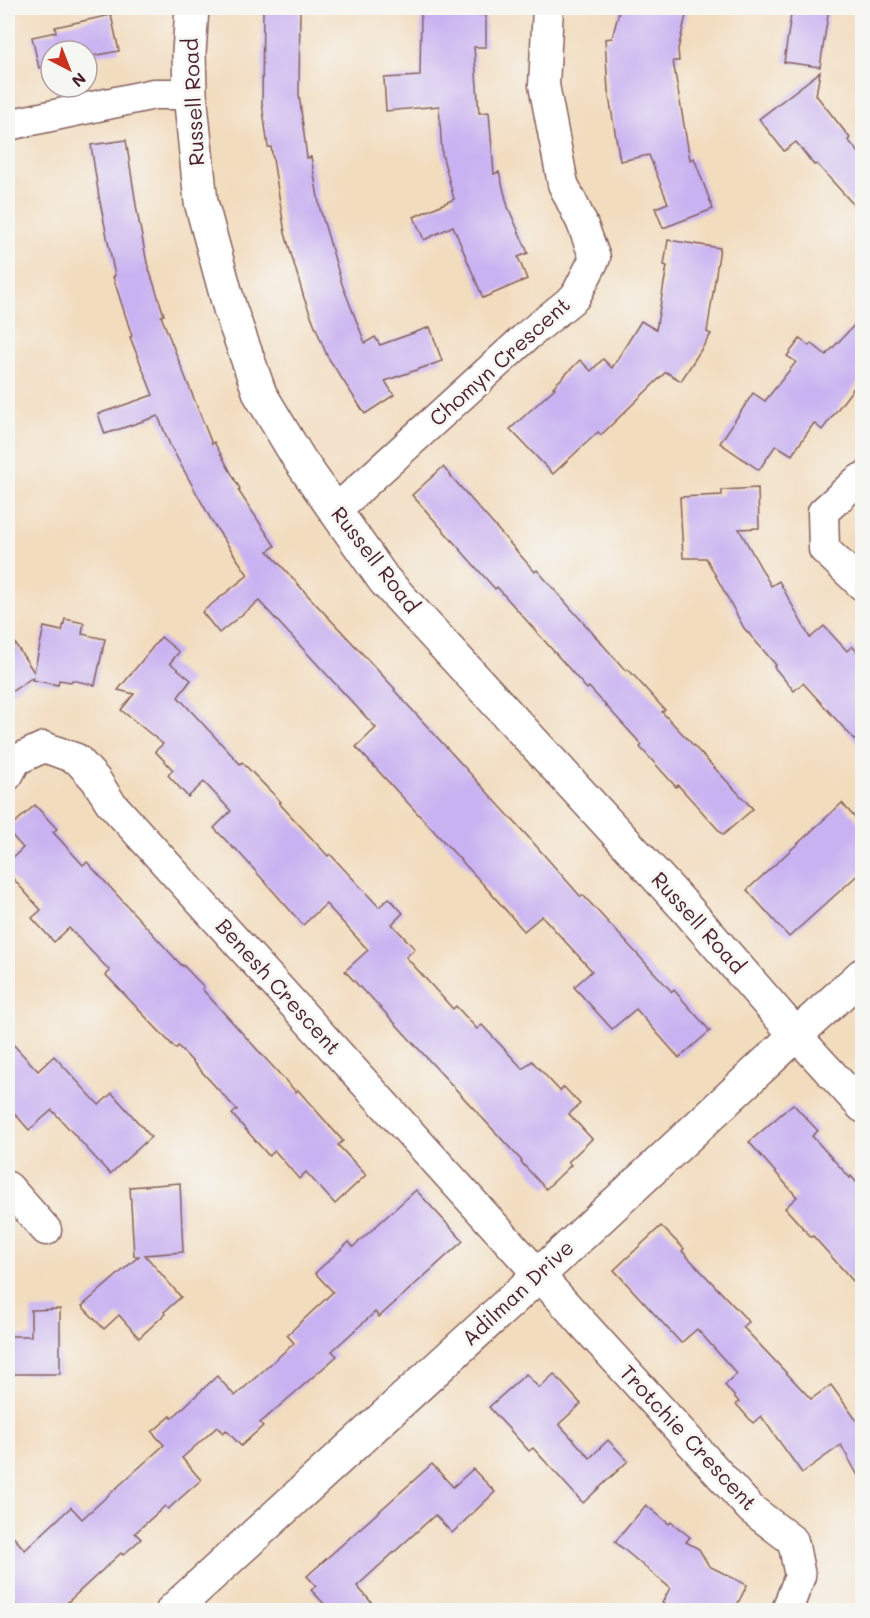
<svg xmlns="http://www.w3.org/2000/svg" width="870" height="1618" font-family="Mali,sans-serif">
  <rect width="100%" height="100%" fill="#f6f6f2"/>
  <filter id="ink" filterUnits="userSpaceOnUse"><feTurbulence type="fractalNoise" baseFrequency=".0167" numOctaves="2"/><feDisplacementMap in="SourceGraphic" scale="12" xChannelSelector="R" yChannelSelector="G"/><feConvolveMatrix kernelMatrix="1 2 1 2 8 2 1 2 1" color-interpolation-filters="sRGB"/></filter>
  <filter id="wash" filterUnits="userSpaceOnUse"><feTurbulence type="fractalNoise" baseFrequency=".008" numOctaves="4" result="noise"/><feDisplacementMap in="SourceGraphic" scale="24" xChannelSelector="R" yChannelSelector="G"/><feGaussianBlur stdDeviation="1.35" result="paint"/><feColorMatrix in="noise" values="0 0 0 0 0 0 0 0 0 0 0 0 0 0 0 0 0 1.4 0 .05"/><feComposite in="paint" operator="in"/></filter>
  <g filter="url(#wash)">
    <rect width="100%" height="100%" fill="#f2dcbe"/>
    <g id="blocks">
      <g fill="#c9b2f1">
        <polygon points="263,8 300,8 299,94 307,158 311,157 320,209 342,284 365,343 375,337 380,345 430,327 442,361 385,381 394,395 365,414 327,356 304,298 285,233 271,147 268,147 262,103"/>
        <polygon points="620,8 674,8 687,11 678,49 679,61 673,61 690,160 694,158 713,209 663,228 655,208 668,203 649,155 620,161 608,91 605,39 612,38"/>
        <polygon points="792,8 829,8 820,67 784,62"/>
        <polygon points="421,13 486,15 486,47 474,47 479,113 489,112 494,174 499,172 508,207 528,253 518,257 527,279 483,298 453,226 424,240 414,217 454,199 442,154 439,106 386,111 384,78 420,76"/>
        <polygon points="111,15 119,51 87,57 87,51 51,51 51,65 39,68 32,37 56,32 55,27"/>
        <polygon points="820,72 816,95 850,138 848,140 862,156 862,214 817,164 814,165 796,142 784,151 759,119"/>
        <polygon points="126,140 137,211 147,263 164,315 161,316 212,444 214,442 240,489 238,490 275,546 268,551 313,601 359,650 395,689 394,690 530,839 581,897 583,895 672,992 674,990 710,1031 679,1058 636,1009 612,1029 574,987 592,971 542,916 524,931 482,883 356,747 376,728 259,601 219,633 202,612 248,575 213,523 170,445 158,416 105,434 98,414 153,395 130,337 132,336 113,277 115,276 99,197 91,145"/>
        <polygon points="668,240 720,248 707,332 711,334 681,381 666,372 601,435 598,432 553,474 510,429 555,388 553,387 580,360 591,371 603,359 612,368 641,321 656,330 667,266 664,265"/>
        <polygon points="862,317 862,377 822,430 814,423 792,455 776,445 759,470 720,443 753,393 765,401 796,362 787,356 800,339 809,346 811,343 826,355"/>
        <polygon points="443,467 535,572 537,570 626,671 628,669 665,710 662,712 753,809 723,835 678,785 676,787 640,747 642,745 589,687 587,689 497,587 495,589 412,495"/>
        <polygon points="758,488 759,528 739,529 771,586 779,581 810,638 824,626 847,651 852,646 862,657 862,748 803,683 794,691 774,667 776,665 744,628 706,558 683,558 680,497 722,495 722,490"/>
        <polygon points="65,619 84,623 82,634 105,639 95,685 72,680 71,682 59,680 58,685 32,680 33,677 8,694 8,633 34,672 44,627 62,631"/>
        <polygon points="161,637 179,652 170,663 191,680 178,697 240,764 242,762 281,802 279,803 328,856 330,854 379,907 389,898 403,913 392,924 415,949 406,957 453,1009 456,1006 477,1029 482,1025 523,1069 532,1061 560,1091 564,1087 580,1104 569,1114 592,1139 568,1162 571,1165 546,1189 521,1162 522,1161 367,993 366,994 345,971 368,950 326,904 303,925 235,848 234,849 214,828 231,811 204,782 188,797 168,775 173,770 155,751 163,744 121,710 134,694 118,690"/>
        <polygon points="842,803 862,826 862,871 789,937 747,890"/>
        <polygon points="35,805 57,829 53,832 83,865 87,862 182,966 183,965 204,987 202,989 296,1092 298,1090 343,1141 338,1145 366,1175 335,1204 306,1172 299,1179 275,1151 269,1156 232,1114 237,1110 178,1046 176,1049 106,975 110,971 69,928 54,942 32,918 41,910 8,873 8,862 23,848 8,831 8,829"/>
        <polygon points="8,1039 38,1071 54,1056 99,1105 112,1093 151,1137 110,1174 52,1110 29,1130 8,1106"/>
        <polygon points="793,1104 818,1131 812,1136 850,1178 851,1176 862,1189 862,1291 813,1236 811,1237 785,1208 797,1197 749,1142"/>
        <polygon points="180,1183 183,1252 145,1255 181,1297 164,1312 165,1314 139,1338 119,1315 104,1329 82,1306 139,1256 134,1256 130,1187"/>
        <polygon points="416,1190 463,1241 379,1317 375,1312 332,1351 337,1356 260,1423 263,1426 241,1446 226,1430 223,1433 217,1427 182,1458 201,1480 168,1509 165,1506 135,1533 141,1539 123,1555 121,1553 58,1611 20,1611 8,1596 8,1531 25,1550 71,1507 82,1519 164,1445 152,1432 171,1416 172,1418 217,1376 235,1396 294,1343 287,1335 333,1292 315,1273 349,1242 353,1247"/>
        <polygon points="661,1226 684,1249 682,1251 749,1322 743,1327 811,1399 831,1385 862,1428 862,1483 841,1445 802,1473 761,1416 753,1423 736,1404 739,1402 725,1385 737,1374 697,1329 681,1343 614,1270"/>
        <polygon points="60,1309 60,1374 8,1374 8,1336 31,1336 31,1310"/>
        <polygon points="526,1374 539,1388 554,1374 581,1404 559,1424 590,1458 608,1440 628,1461 583,1503 533,1448 529,1451 489,1407"/>
        <polygon points="432,1464 453,1487 473,1469 495,1492 452,1533 435,1515 357,1586 379,1611 331,1611 311,1590 316,1586 307,1576"/>
        <polygon points="646,1505 669,1524 671,1522 690,1537 686,1542 699,1549 709,1566 747,1585 734,1611 676,1611 662,1603 670,1588 615,1542"/>
      </g>
    </g>
  </g>
  <g filter="url(#ink)">
    <use href="#blocks" fill-opacity="0" stroke="#85615e" stroke-width="1.5"/>
    <g fill="none" stroke-linecap="round" stroke-linejoin="round">
      <defs>
        <g id="minor">
          <polyline points="8,125 154,94 190,94"/>
          <polyline points="862,478 856,482 823,512 824,549 862,585"/>
          <polyline points="336,510 528,335 575,297 595,258 582,223 563,184 544,85 548,8"/>
          <polyline points="8,775 16,760 44,747 77,759 96,780 110,802 751,1509 793,1541 800,1576 787,1610"/>
          <polyline points="796,1035 862,1107"/>
          <polyline points="8,1187 46,1230"/>
        </g>
        <g id="tertiary">
          <polyline points="192,8 189,53 190,94 201,202 230,309 260,394 299,459 384,580 684,906 796,1035"/>
          <polyline points="173,1610 514,1298 796,1035 862,975"/>
        </g>
      </defs>
      <use href="#minor" stroke="#85615e" stroke-width="33"/>
      <use href="#tertiary" stroke="#85615e" stroke-width="36"/>
      <use href="#minor" stroke="#fff" stroke-width="30"/>
      <use href="#tertiary" stroke="#fff" stroke-width="33"/>
    </g>
  </g>
  <g text-anchor="middle" stroke-width="6" stroke-linejoin="round" paint-order="stroke">
    <g font-size="21" fill="#4a1f2b" stroke="#f6f6f2">
      <text transform="translate(194 102) rotate(-93)" y="7">Russell Road</text>
      <text transform="translate(500 362) rotate(-42)" y="7">Chomyn Crescent</text>
      <text transform="translate(375 560) rotate(52)" y="7">Russell Road</text>
      <text transform="translate(698 923) rotate(48)" y="7">Russell Road</text>
      <text transform="translate(278 987) rotate(48)" y="7">Benesh Crescent</text>
      <text transform="translate(518 1293) rotate(-43)" y="7">Adilman Drive</text>
      <text transform="translate(688 1438) rotate(47)" y="7">Trotchie Crescent</text>
    </g>
  </g>
  <rect width="870" height="1618" fill="none" stroke="#f6f6f2" stroke-width="30"/>
  <g transform="translate(69 69) rotate(138)"><circle r="28" fill="#f6f6f2" stroke="#b1a0a2" stroke-width="1.5"/>
  <path d="M0-4.5L10 22L0 15L-10 22Z" fill="#c8321e"/>
  <text y="-9" font-size="16" font-weight="bold" text-anchor="middle" fill="#4a1f2b">N</text>
  </g>
</svg>
